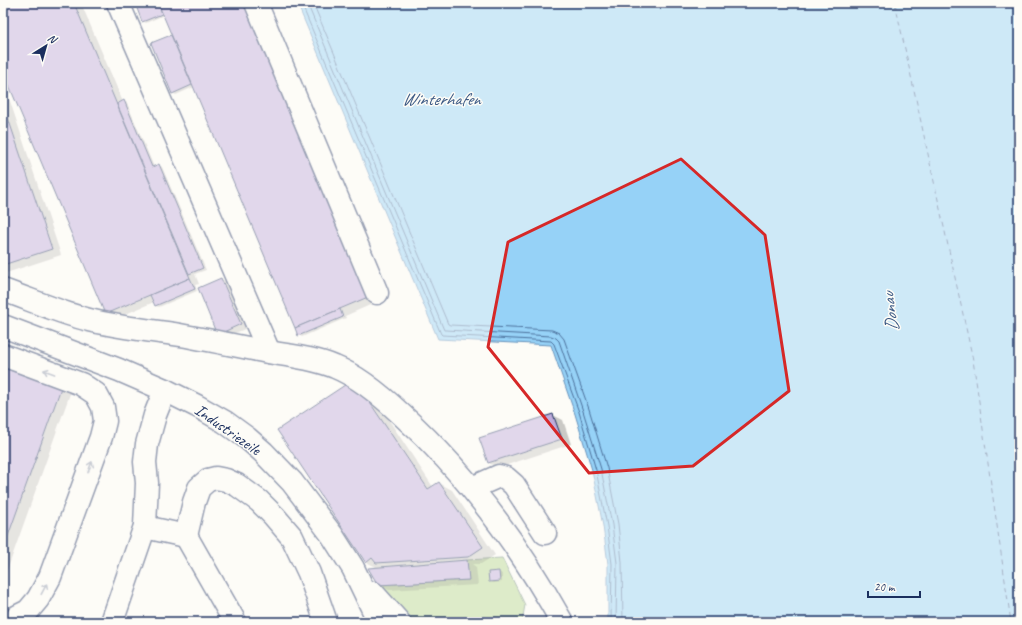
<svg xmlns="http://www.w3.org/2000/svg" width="1022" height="625" font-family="Caveat,sans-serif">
  <rect width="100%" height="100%" fill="#fdfcf7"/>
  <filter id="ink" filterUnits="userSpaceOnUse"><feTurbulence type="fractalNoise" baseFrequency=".025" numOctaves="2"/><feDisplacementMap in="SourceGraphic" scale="8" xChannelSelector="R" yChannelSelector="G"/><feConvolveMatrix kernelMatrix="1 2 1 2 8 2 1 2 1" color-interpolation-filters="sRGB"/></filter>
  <g filter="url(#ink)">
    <polygon fill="#b7d891" stroke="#698478" points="502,558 525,605 522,622 405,622 378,585 468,580 467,560"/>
    <polygon fill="#96d2f7" stroke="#6591ba" points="297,3 1019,3 1019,622 608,622 608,564 603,526 592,470 575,414 551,345 438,339"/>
    <g fill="#0003">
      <polygon points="3,3 81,3 123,102 124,101 127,103 154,167 159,165 162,167 206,270 195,274 199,284 195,285 197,291 159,307 156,306 154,302 116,318 106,313 3,68"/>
      <polygon points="136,3 251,3 377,302 345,316 346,318 302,337 299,335 194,87 176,95 173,93 152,44 172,35 164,15 146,23 143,21"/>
      <polygon points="3,80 61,255 3,274"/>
      <polygon points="221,279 228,283 247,328 224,338 199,289"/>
      <polygon points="3,365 71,391 3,582"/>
      <polygon points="367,387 433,487 439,483 452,490 495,555 481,564 472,564 476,567 478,585 389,590 379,584 378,568 366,562"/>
      <polygon points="553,415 563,420 571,444 498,468 489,463"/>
      <polygon points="555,529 558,530 559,537 554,538 550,530"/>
      <polygon points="499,572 502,574 502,582 493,583 490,581"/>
    </g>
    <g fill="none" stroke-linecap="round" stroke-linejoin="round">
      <g stroke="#4c709b" stroke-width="1">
        <polyline points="301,3 441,334 442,335 551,341 554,344 579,412 596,470 607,526 612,564 611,622"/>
        <polyline points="307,3 444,330 446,330 551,336 556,338 559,341 583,411 601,469 612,525 617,563 616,622"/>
        <polyline points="313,3 448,324 450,325 552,330 559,333 564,339 589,409 607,468 618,524 622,562 623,622"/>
      </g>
      <polyline stroke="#3a5884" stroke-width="1" stroke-dasharray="5 4" stroke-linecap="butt" points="895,3 973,360 1011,622"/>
    </g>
    <g fill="#bfacdb" stroke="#1b2f5e">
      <polygon points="3,3 74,3 190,278 105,314 3,71"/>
      <polygon points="135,3 158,3 162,14 142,22"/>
      <polygon points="158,3 244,3 368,297 295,328"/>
      <polygon points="171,35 192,85 172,94 151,43"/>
      <polygon points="124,100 152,167 159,164 203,268 189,274 117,104"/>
      <polygon points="3,103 52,249 3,265"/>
      <polygon points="190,278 195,289 155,306 150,295"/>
      <polygon points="221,278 241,324 217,335 198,288"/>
      <polygon points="340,309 343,317 298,336 295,328"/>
      <polygon points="3,364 62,385 3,550"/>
      <polygon points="354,379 428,489 439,482 483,547 468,557 376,563 372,558 366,563 277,430"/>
      <polygon points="553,414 562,439 488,463 479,438"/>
      <polygon points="467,560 469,580 378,585 368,568"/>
      <polygon points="499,571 500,581 489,582 488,572"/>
    </g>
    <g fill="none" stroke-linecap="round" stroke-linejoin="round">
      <defs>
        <g id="minor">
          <polyline points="118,3 269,352"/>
          <polyline points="256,3 377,293"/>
          <path d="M3 290C37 302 72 318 108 324 132 329 156 331 180 335 209 340 238 346 268 352 290 356 314 358 335 367 360 377 383 397 402 415 467 474 519 545 562 622"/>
          <polyline points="3,326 119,370 165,390 197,406 225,422 247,438 263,452 292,482 332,535 353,568 379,622"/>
          <polyline points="3,355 81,384 96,394 103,407 105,421 101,437 50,577 38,599 28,611 18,616"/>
          <polyline points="472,488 499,476 506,478 514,485 545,533"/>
          <polyline points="145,526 154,529 186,536 194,502 199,488 208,480 216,478 226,480 237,485 259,501 274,516 292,537 309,573 326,622"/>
          <polyline points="186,536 235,622"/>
          <polyline points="373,593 399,622"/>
          <polyline points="112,622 145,526 147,483 145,462 147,444 155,415 165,390"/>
        </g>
      </defs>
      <use href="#minor" stroke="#1b2f5e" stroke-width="25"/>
      <use href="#minor" stroke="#fdfcf7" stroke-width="22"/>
    </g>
    <defs><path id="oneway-shaft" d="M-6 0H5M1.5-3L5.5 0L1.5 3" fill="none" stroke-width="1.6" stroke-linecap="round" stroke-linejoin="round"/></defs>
    <g stroke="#8c96aa">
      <use href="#oneway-shaft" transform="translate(49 372) rotate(-160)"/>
      <use href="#oneway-shaft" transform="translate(90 467) rotate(-70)"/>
      <use href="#oneway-shaft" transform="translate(44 589) rotate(-62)"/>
    </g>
  </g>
  <path d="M0 0H1022V625H0ZM681 159 765 235 789 391 693 466 589 473 488 347 508 242Z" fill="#fdfcf7" fill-opacity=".55" fill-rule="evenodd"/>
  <path fill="none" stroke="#d62828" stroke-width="3" stroke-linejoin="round" d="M681 159 765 235 789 391 693 466 589 473 488 347 508 242Z"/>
  <g text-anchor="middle" stroke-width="3" stroke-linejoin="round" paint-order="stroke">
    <g font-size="17" fill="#1b2f5e" stroke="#fdfcf7">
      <text transform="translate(228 429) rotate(35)" y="6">Industriezeile</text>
    </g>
    <g font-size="18" font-style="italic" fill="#3a5884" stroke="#fdfcf7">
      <text x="441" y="105">Winterhafen</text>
      <text transform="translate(890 312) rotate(-97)" y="6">Donau</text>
    </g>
  </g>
  <rect width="1022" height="625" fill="none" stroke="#fdfcf7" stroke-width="16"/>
  <rect x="8" y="8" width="1006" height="609" fill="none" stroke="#1b2f5e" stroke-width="1.5" filter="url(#ink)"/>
  <g transform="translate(46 46) rotate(37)" stroke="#fdfcf7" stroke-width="3" paint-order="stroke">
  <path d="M0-3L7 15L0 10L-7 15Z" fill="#1b2f5e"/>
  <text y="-6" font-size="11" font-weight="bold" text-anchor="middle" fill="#1b2f5e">N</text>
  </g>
  <path d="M868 591v6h52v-6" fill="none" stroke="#1b2f5e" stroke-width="2"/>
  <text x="874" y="591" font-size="12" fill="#1b2f5e" stroke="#fdfcf7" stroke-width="3" paint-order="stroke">20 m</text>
</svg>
